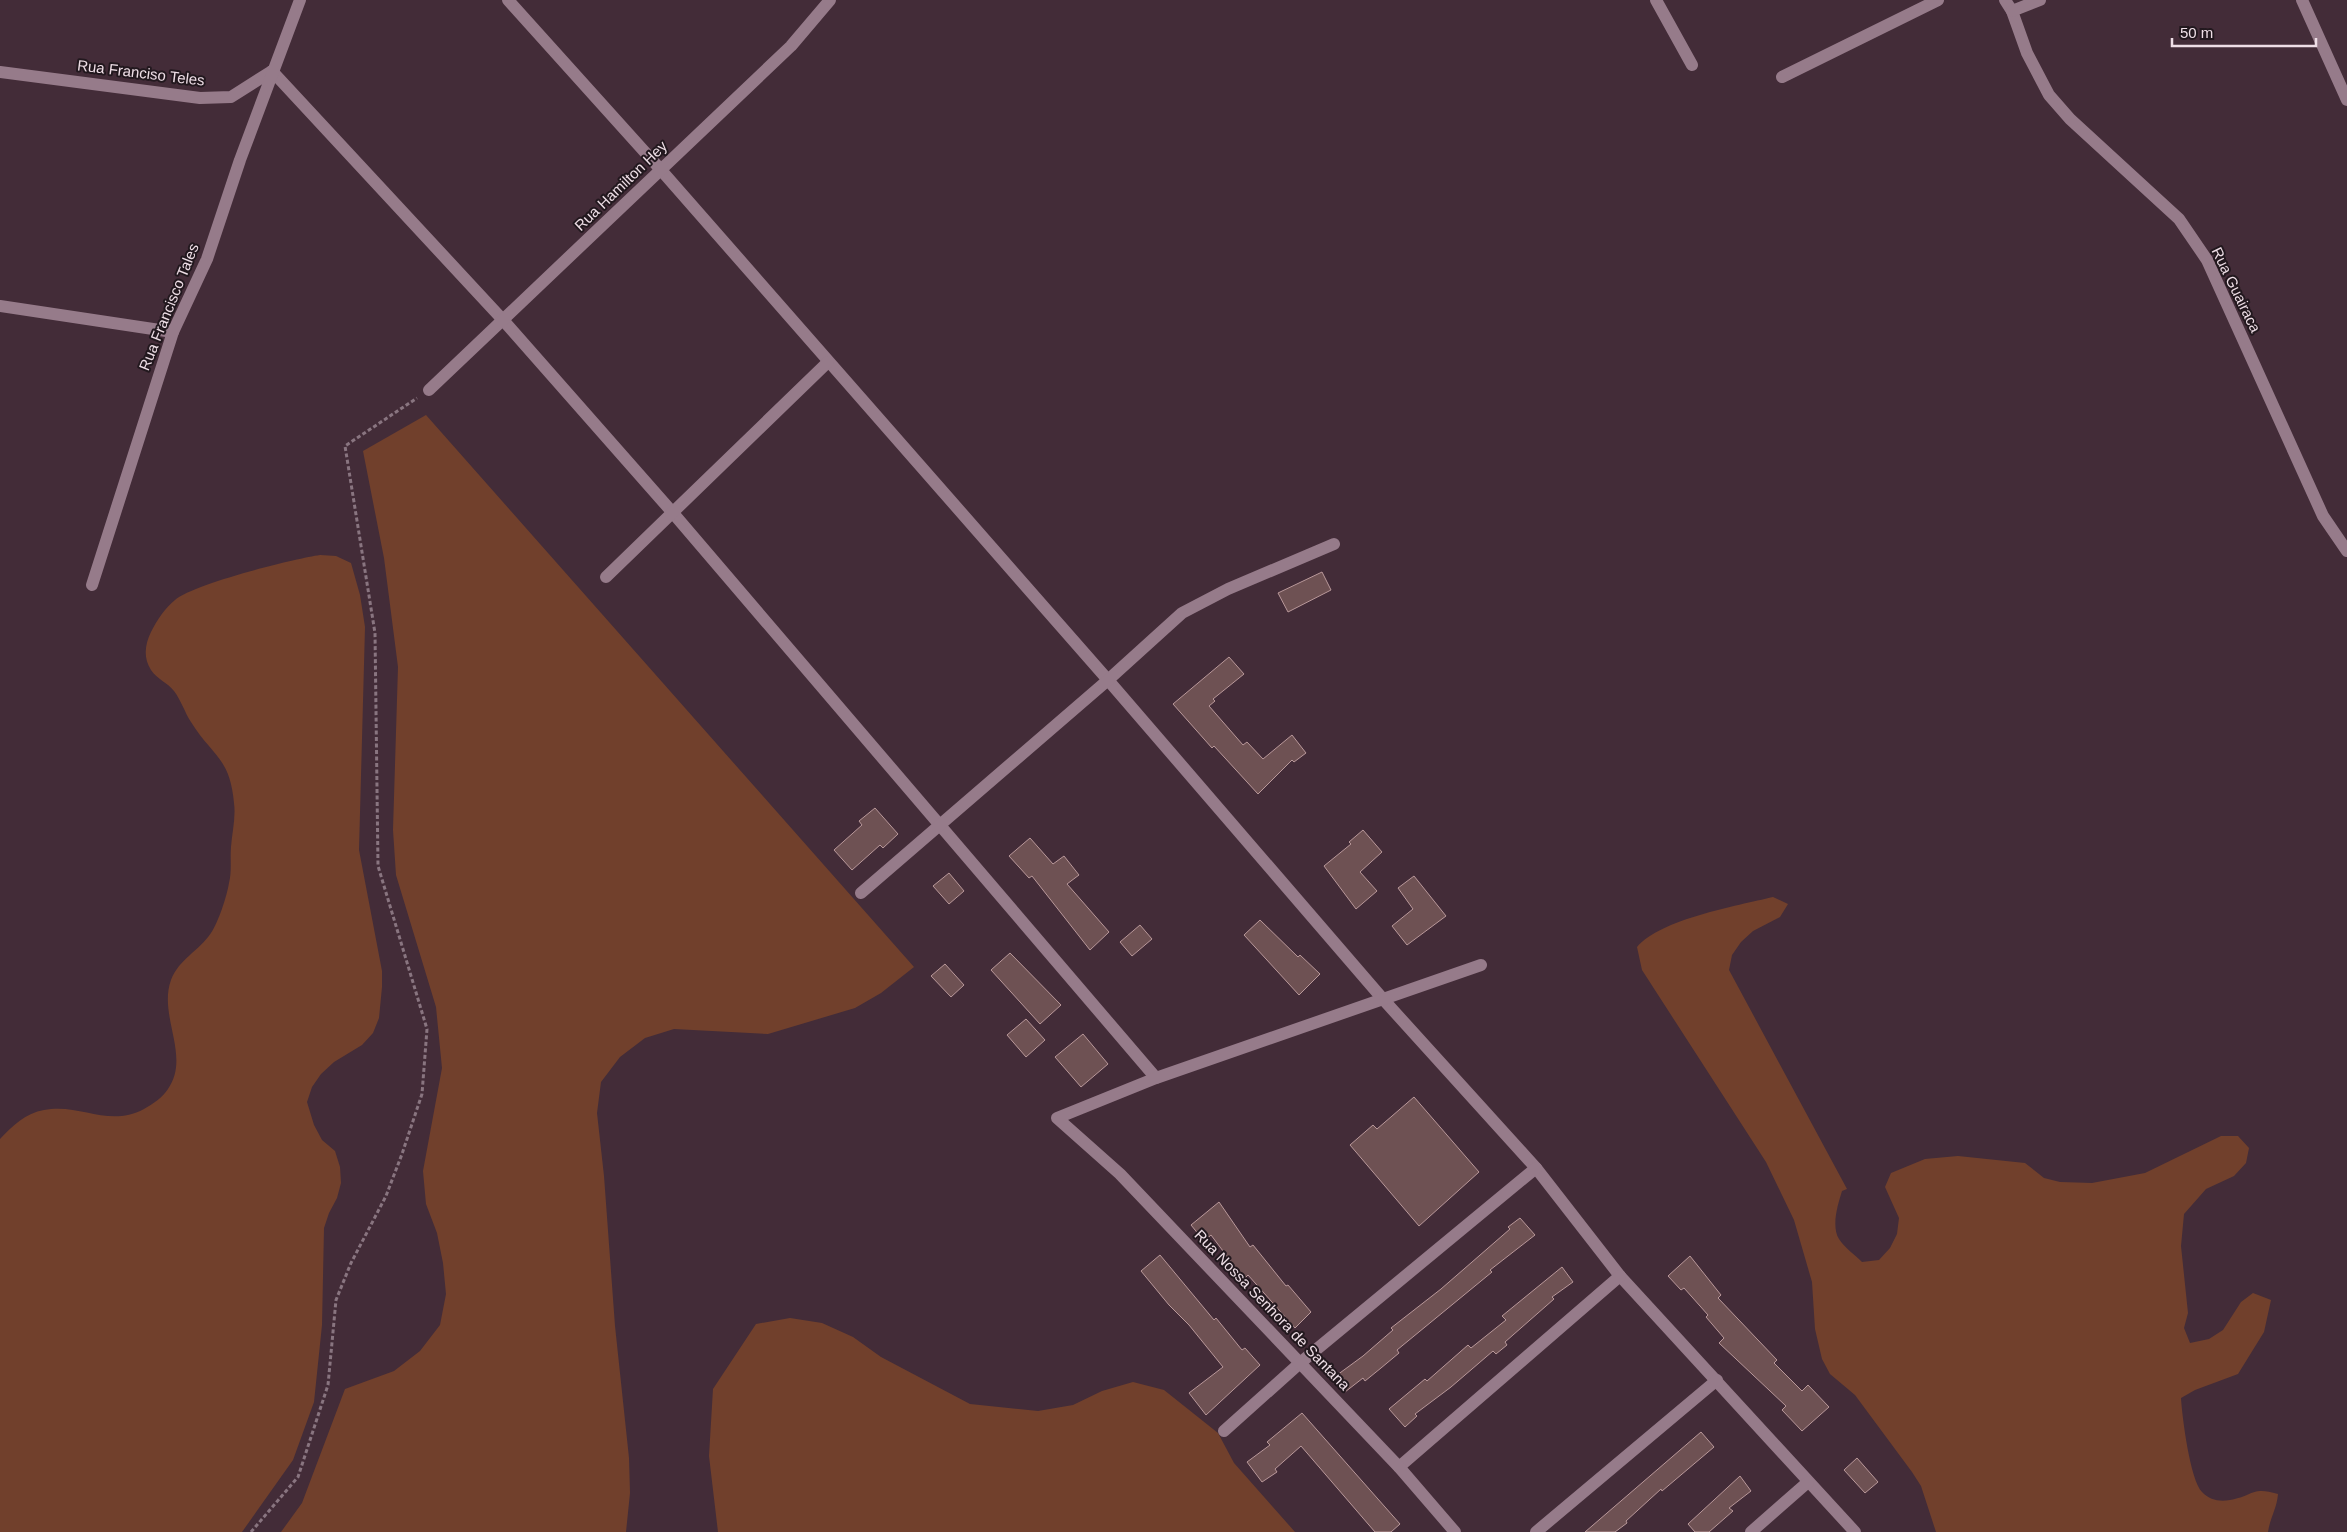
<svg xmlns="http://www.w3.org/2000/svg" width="2347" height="1532" font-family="Helvetica,sans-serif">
  <rect width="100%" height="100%" fill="#432c38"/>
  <g fill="#71402c">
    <polygon points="426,415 914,967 881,993 855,1008 768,1034 674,1029 645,1038 620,1057 601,1082 597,1113 604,1176 615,1326 629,1458 630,1493 626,1532 281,1532 302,1503 345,1389 394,1371 420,1351 440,1325 446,1294 443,1263 437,1233 426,1204 423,1171 442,1068 436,1007 396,875 393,830 398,667 384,558 363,451"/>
    <path d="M320 555 336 556 351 563 360 595 365 627 359 850 382 971V987L379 1018 373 1033 362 1045 334 1062 321 1074 312 1087 307 1102 314 1125 322 1140 335 1151 340 1167 341 1183 337 1198 329 1213 324 1228 322 1325 314 1402 293 1460 242 1532H0V1139C12 1126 26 1113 44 1110 81 1103 108 1128 144 1109 153 1104 162 1098 168 1089 191 1056 158 1016 171 980 179 959 199 951 211 933 218 923 227 896 229 883 232 871 230 859 231 847 232 833 236 817 234 803 230 757 212 756 191 722 185 713 181 700 174 691 168 683 157 679 151 670 143 658 145 644 151 632 157 620 165 608 175 600 193 584 293 559 320 555Z"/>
    <path d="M1773 897 1788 904 1780 917 1753 931 1741 942 1732 955 1729 970 1847 1189 1842 1191C1838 1204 1831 1226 1839 1239 1844 1247 1855 1255 1862 1262L1879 1260 1890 1248 1897 1234 1899 1218 1885 1187 1891 1173 1925 1159 1958 1156 2025 1163 2044 1178 2060 1182 2092 1183 2145 1173 2221 1136H2238L2249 1148 2246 1163 2234 1176 2206 1189 2184 1214 2181 1246 2188 1313 2184 1328 2190 1343 2209 1339 2223 1330 2241 1302 2253 1293 2271 1300 2264 1332 2238 1374 2195 1390 2181 1398C2182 1416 2190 1480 2202 1492 2210 1500 2219 1502 2230 1500 2253 1496 2252 1486 2278 1494 2277 1508 2270 1518 2268 1532H1936L1921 1486 1912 1472 1855 1395 1830 1374 1822 1359 1815 1329 1812 1282 1794 1220 1766 1162 1642 970 1637 947C1661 919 1736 906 1773 897Z"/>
    <polygon points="790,1318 822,1323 853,1337 881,1357 970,1404 1038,1411 1073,1405 1102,1391 1133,1382 1164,1390 1218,1433 1234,1463 1295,1532 718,1532 709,1456 713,1389 756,1324"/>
  </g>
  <g fill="#6e5153" stroke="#b9989a">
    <polygon points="1322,572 1331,590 1288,612 1278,593"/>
    <polygon points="1229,657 1244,674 1213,699 1215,701 1209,706 1243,745 1247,742 1263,759 1292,735 1306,753 1294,762 1292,760 1258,794 1214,746 1212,748 1173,704"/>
    <polygon points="875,808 898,834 883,848 880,845 852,870 834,850 862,825 859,821"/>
    <polygon points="1363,830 1382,852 1360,872 1377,891 1356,909 1324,866 1351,844 1349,842"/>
    <polygon points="1030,838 1053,864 1064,856 1079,875 1067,884 1109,932 1090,950 1032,876 1029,878 1009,856"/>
    <polygon points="949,873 964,891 949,904 933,886"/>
    <polygon points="1414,876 1446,916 1407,945 1392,926 1413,909 1398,888"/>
    <polygon points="1260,920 1298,957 1300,955 1320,974 1299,995 1244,935"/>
    <polygon points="1140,925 1152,939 1132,956 1120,942"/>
    <polygon points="1010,953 1061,1005 1040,1024 991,970"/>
    <polygon points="945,964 964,985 951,997 931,976"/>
    <polygon points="1026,1019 1045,1040 1026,1057 1007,1035"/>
    <polygon points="1083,1034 1108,1064 1081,1087 1055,1057"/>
    <polygon points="1414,1097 1479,1172 1419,1226 1350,1145 1373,1125 1377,1129"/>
    <polygon points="1219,1202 1250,1247 1253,1245 1286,1286 1288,1285 1311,1312 1295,1328 1248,1275 1244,1279 1211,1235 1204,1241 1191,1225"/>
    <polygon points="1520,1218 1535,1235 1490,1270 1492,1272 1397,1350 1399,1353 1381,1368 1365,1381 1363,1378 1345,1392 1333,1378 1363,1356 1393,1330 1391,1328 1441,1289 1510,1229 1508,1227"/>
    <polygon points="1160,1255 1214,1320 1216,1318 1242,1350 1245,1348 1260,1365 1206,1415 1189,1393 1223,1367 1189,1325 1169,1305 1141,1271"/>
    <polygon points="1690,1256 1721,1295 1718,1298 1777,1360 1774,1363 1802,1391 1808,1385 1829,1407 1802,1431 1782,1410 1786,1406 1719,1343 1724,1338 1706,1317 1708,1315 1684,1288 1681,1290 1668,1276"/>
    <polygon points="1562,1267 1573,1282 1552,1297 1554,1299 1505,1342 1507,1345 1496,1354 1493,1351 1451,1387 1415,1414 1417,1416 1405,1427 1389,1409 1425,1379 1427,1381 1468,1345 1471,1348 1506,1320 1502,1316"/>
    <polygon points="1302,1413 1400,1524 1391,1532 1375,1532 1301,1446 1275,1469 1277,1472 1262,1482 1247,1462 1270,1445 1267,1442"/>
    <polygon points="1701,1432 1714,1447 1662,1491 1661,1489 1626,1521 1627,1523 1615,1532 1585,1532"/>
    <polygon points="1857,1458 1878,1482 1865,1493 1844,1470"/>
    <polygon points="1740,1476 1751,1491 1729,1508 1733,1511 1709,1532 1695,1532 1688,1524"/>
  </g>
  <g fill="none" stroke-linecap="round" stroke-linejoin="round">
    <polyline stroke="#897580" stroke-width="3" stroke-dasharray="4 2.5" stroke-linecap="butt" points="251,1532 298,1477 328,1385 336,1300 351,1263 386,1196 402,1154 422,1094 427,1029 378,866 375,633 345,446 417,398"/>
    <g stroke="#967b8a" stroke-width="12">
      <polyline points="508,0 661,170 1108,680 1382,998 1536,1168 1620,1276 1855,1532"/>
      <polyline points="1656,0 1692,65"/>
      <polyline points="2005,0 2012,11 2027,53 2049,95 2070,119 2179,219 2207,260 2323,516 2347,551"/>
      <polyline points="2302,0 2347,100"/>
      <polyline points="2012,11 2040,0"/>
      <polyline points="272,71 503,320 673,513 1156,1078"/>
      <polyline points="0,72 200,98 231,97 272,71"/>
      <polyline points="1782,77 1938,0"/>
      <polyline points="0,306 173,332"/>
      <polyline points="429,390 791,46 830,0"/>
      <polyline points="606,577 828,362"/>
      <polyline points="92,585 173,332 207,259 240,160 300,0"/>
      <polyline points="861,893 1108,680 1182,613 1228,589 1334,544"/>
      <polyline points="1224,1431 1300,1363 1536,1168"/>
      <polyline points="1399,1467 1620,1276"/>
      <polyline points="1455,1532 1399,1467 1120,1174 1057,1118 1156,1078 1481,965"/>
      <polyline points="1536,1532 1717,1380"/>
      <polyline points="1751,1532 1808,1482"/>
    </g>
  </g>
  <g text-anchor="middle" stroke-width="4" stroke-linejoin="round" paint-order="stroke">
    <g font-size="15" fill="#eedee6" stroke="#22181e">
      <text transform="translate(141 73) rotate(7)" y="5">Rua Franciso Teles</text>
      <text transform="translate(621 186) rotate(-44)" y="5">Rua Hamilton Hey</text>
      <text transform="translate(2236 290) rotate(64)" y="5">Rua Guairaca</text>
      <text transform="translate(169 307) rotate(-68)" y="5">Rua Francisco Tales</text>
      <text transform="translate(1272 1310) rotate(46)" y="5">Rua Nossa Senhora de Santana</text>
    </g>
  </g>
  <path d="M2172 38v8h144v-8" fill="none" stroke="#eedee6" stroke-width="2.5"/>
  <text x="2180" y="38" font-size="15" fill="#eedee6" stroke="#22181e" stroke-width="4" paint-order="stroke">50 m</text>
</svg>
